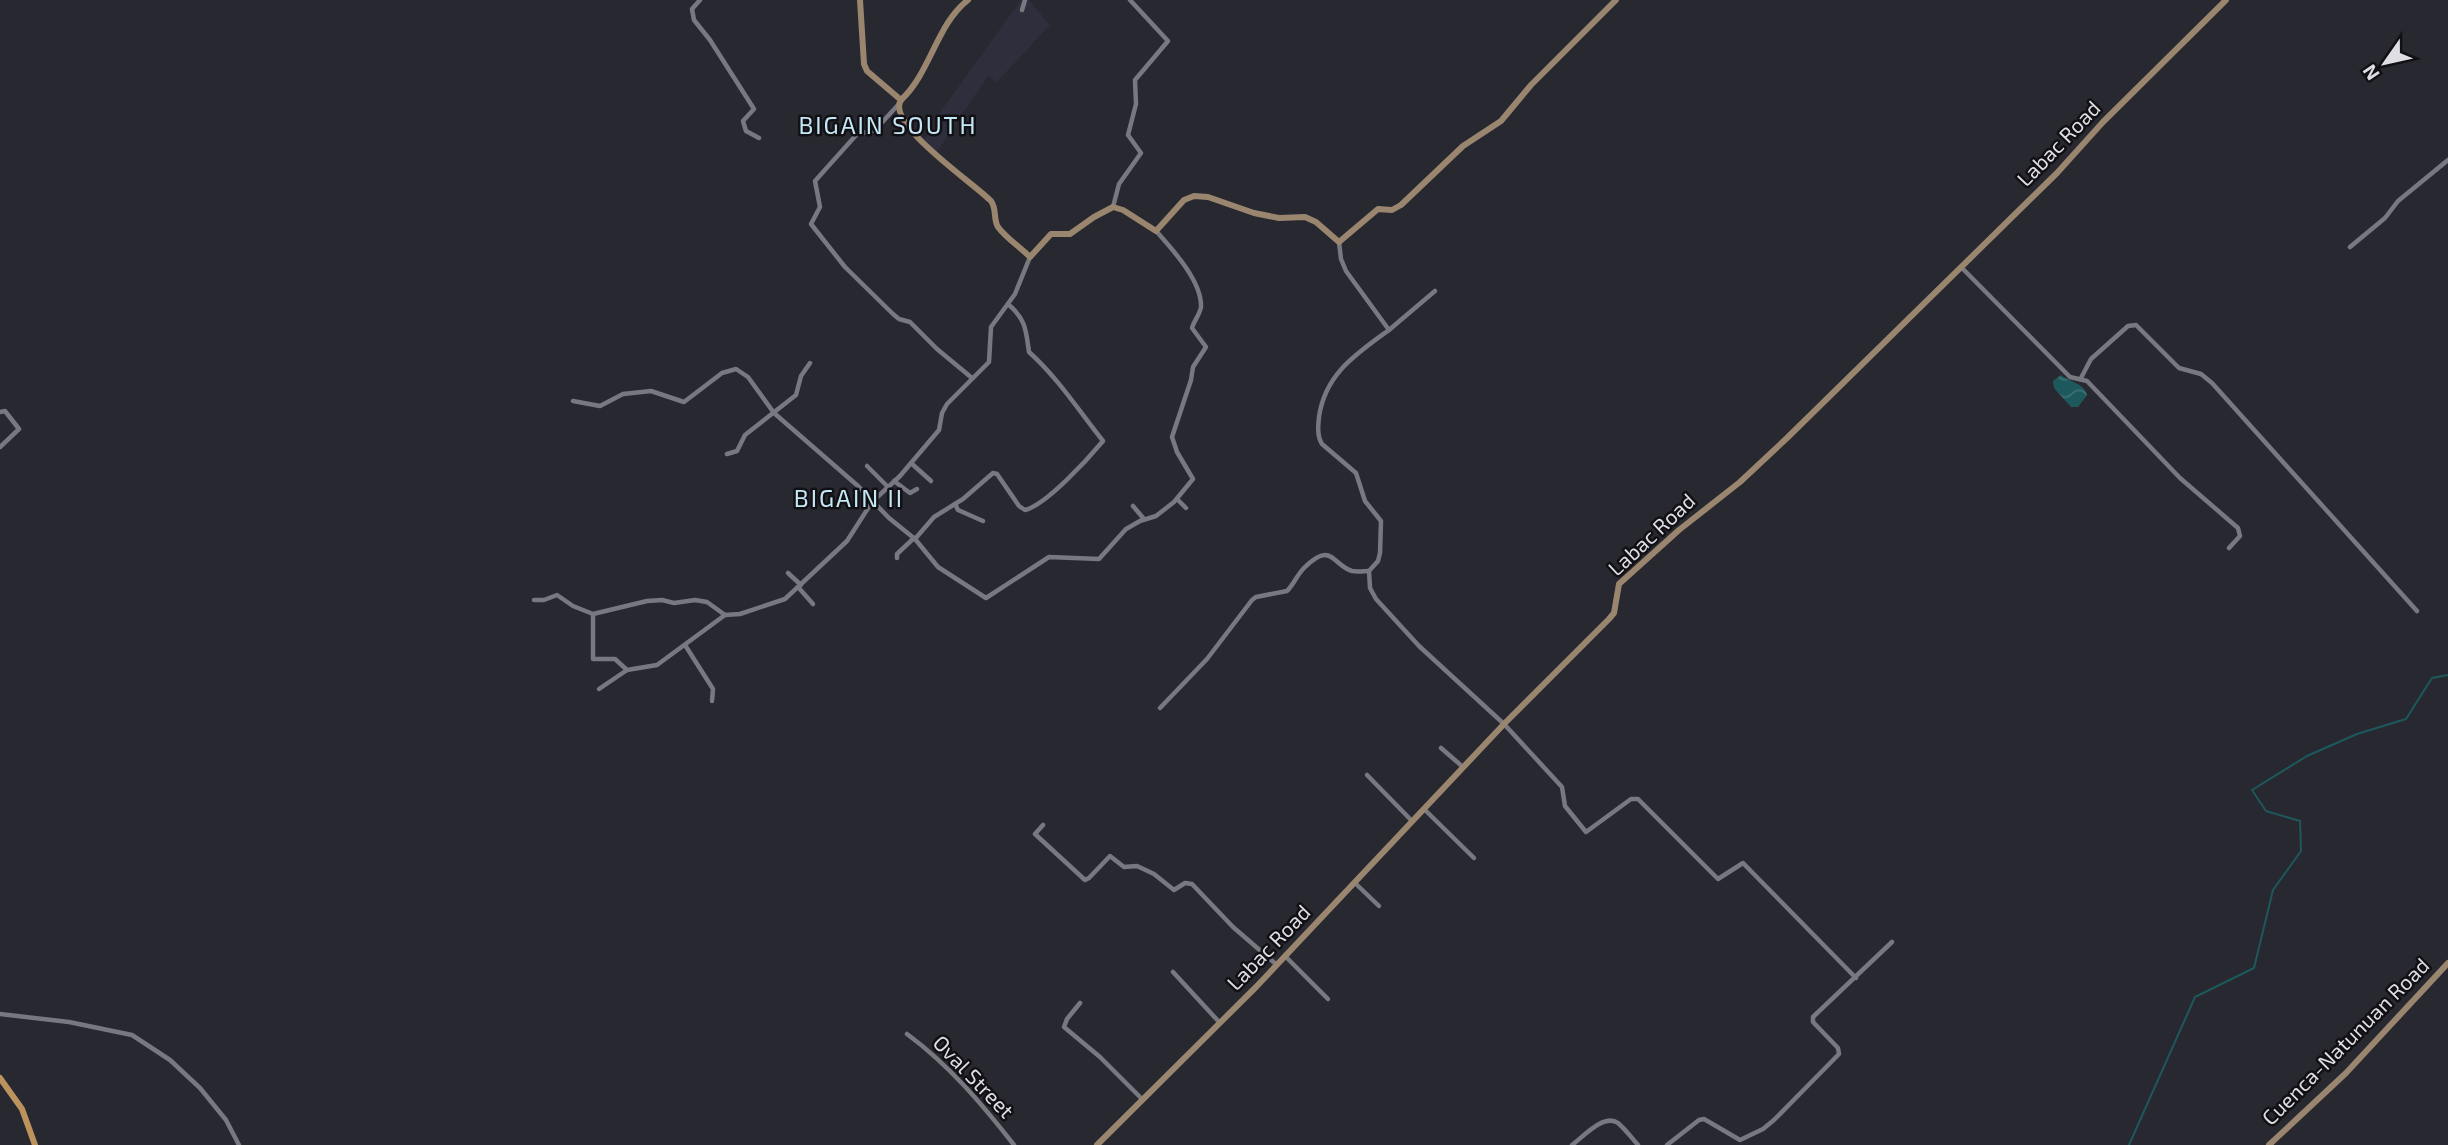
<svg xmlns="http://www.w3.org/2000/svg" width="2448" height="1145" font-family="'Exo 2',sans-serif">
  <defs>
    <pattern id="water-waves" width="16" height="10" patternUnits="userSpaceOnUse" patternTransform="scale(1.75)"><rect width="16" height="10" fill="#1d585d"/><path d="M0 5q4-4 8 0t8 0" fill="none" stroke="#3d7074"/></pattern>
  </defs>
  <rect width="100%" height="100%" fill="#282830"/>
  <polygon fill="#2e2e3c" points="1021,0 1029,0 1050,25 997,82 988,76 937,152 923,140 941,121 938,115"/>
  <path fill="url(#water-waves)" d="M2061 375C2070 382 2084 383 2087 395L2078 407H2071L2054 388 2053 381Z"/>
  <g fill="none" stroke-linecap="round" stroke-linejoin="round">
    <polyline stroke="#1d585d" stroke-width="2" points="2129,1145 2195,997 2254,968 2273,890 2301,851 2300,821 2266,811 2252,790 2307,756 2357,734 2406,719 2432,678 2448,675"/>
    <g stroke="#787881" stroke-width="4.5">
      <polyline points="700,0 692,9 694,20 710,40 754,109 743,121 746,131 759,138"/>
      <polyline points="1022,10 1025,0"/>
      <polyline points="898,105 875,130 870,132 858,133 815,181 820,207 811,224 845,267 893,314 899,319 910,322 937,349 972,378"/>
      <polyline points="1113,207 1119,184 1141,153 1128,135 1136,104 1135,80 1168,41 1130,0"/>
      <path d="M1339 242 1341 259 1346 271 1389 330C1356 354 1325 374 1319 417 1318 426 1317 436 1322 444L1356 473 1365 501 1381 521 1380 553 1378 561 1369 571 1370 588 1376 599 1419 646 1504 724 1562 787 1565 806 1586 832 1631 799H1638L1718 879 1743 863 1856 978"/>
      <polyline points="2350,247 2385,218 2398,201 2448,160"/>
      <polyline points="1961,267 2070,377 2087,381 2180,478 2238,528 2240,536 2229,548"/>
      <polyline points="1389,330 1435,291"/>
      <polyline points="2081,378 2091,359 2128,326 2136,325 2179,368 2201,374 2212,383 2417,611"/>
      <path d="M573 401 600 406 623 394 651 391 684 402 722 373 736 369 748 377 774 413 858 486 889 518 915 539 938 567 986 598 1049 557 1099 559 1126 529 1140 521 1156 516 1174 502 1193 479 1177 452 1172 437 1191 380 1193 367 1206 347 1192 328C1194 321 1200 314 1201 307 1202 281 1172 249 1156 231"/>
      <polyline points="0,412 5,411 19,429 0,447"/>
      <polyline points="727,454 737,451 745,435 796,395 801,376 810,363"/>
      <polyline points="911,463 931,481"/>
      <polyline points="867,466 888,487"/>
      <polyline points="894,481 910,493 917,489"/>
      <polyline points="1177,499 1186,508"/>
      <polyline points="955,504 958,510 983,521"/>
      <polyline points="1133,506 1144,519"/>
      <path d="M915 539 934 517 963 499 993 473 997 474 1019 506 1025 510C1046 505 1088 459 1103 441 1079 411 1058 378 1029 352 1026 331 1026 319 1008 304"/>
      <polyline points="897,558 897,554 914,538"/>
      <polyline points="788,573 801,585"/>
      <polyline points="798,587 813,604"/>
      <polyline points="534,600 544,600 557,595 573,606 593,614 647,601 662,600 674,603 695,600 707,602 725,615 740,614 785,599 847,541 872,502 900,476 939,430 942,413 947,404 989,362 991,327 1015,294 1030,257"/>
      <polyline points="593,614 593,659 615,659 627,670"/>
      <polyline points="685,645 713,689 712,701"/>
      <polyline points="599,689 627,670 657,665 725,615"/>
      <path d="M1160 708 1207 659 1252 600 1256 597 1287 591C1294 584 1297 575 1304 568 1332 540 1332 565 1352 571 1358 572 1364 571 1369 571"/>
      <polyline points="1441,748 1463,767"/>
      <polyline points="1367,775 1412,821"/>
      <polyline points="1424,809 1474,858"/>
      <polyline points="1043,825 1035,834 1085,880 1089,878 1110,856 1124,867 1137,866 1154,874 1174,890 1185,883 1192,884 1233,927 1277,965"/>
      <polyline points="1355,883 1379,906"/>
      <polyline points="1286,957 1328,999"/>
      <polyline points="1173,972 1220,1023"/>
      <polyline points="1080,1003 1067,1019 1064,1027 1100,1057 1143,1100"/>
      <polyline points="0,1014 69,1022 132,1035 170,1060 200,1088 226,1120 239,1145"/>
      <path d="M907 1034C949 1065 982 1104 1014 1145"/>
      <path d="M1572 1145C1583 1137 1604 1113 1618 1123 1625 1129 1632 1138 1638 1145"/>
      <polyline points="1667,1145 1699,1120 1704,1119 1740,1140 1763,1129 1774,1120 1839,1054 1838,1048 1813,1022 1813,1017 1892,942"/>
    </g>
    <g stroke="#9a866f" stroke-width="6">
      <path d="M860 0 864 64 867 71 901 100C885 124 975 184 991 201 997 209 993 219 998 227 1006 238 1020 247 1030 257L1051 234H1070L1094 217 1113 207 1123 210 1156 231 1184 200 1194 196 1208 197 1254 213 1279 218 1305 217 1316 222 1339 242 1378 209 1392 210 1401 205 1463 146 1501 121 1531 85 1616 0"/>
      <path d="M901 100C931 72 936 25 968 0"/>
      <polyline points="1097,1145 1256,987 1504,724 1609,619 1614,613 1619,584 1679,530 1740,482 1787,438 2057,173 2103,122 2226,0"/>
      <polyline points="2269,1145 2346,1073 2448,963"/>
    </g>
    <polyline stroke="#bc935d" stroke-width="6" points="0,1078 22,1109 35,1145"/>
  </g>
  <g text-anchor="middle" stroke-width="5" stroke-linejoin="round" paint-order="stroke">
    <g font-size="21" fill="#dedee4" stroke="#111115">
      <text transform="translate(2059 144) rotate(-46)" y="7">Labac Road</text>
      <text transform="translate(1652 535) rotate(-43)" y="7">Labac Road</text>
      <text transform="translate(1269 948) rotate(-46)" y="7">Labac Road</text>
      <text transform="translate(2346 1042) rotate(-45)" y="7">Cuenca-Natunuan Road</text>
      <text transform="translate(973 1077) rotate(46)" y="7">Oval Street</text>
    </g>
    <g font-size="24" letter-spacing="2" fill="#c6e8f6" stroke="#111115">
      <text x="888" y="134">BIGAIN SOUTH</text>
      <text x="849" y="507">BIGAIN II</text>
    </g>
  </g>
  <g transform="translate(2385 63) rotate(236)" stroke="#111115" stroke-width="5" paint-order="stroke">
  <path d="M0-5L12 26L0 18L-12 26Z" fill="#dedee4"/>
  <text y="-10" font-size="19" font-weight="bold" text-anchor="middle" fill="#dedee4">N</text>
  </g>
</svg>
